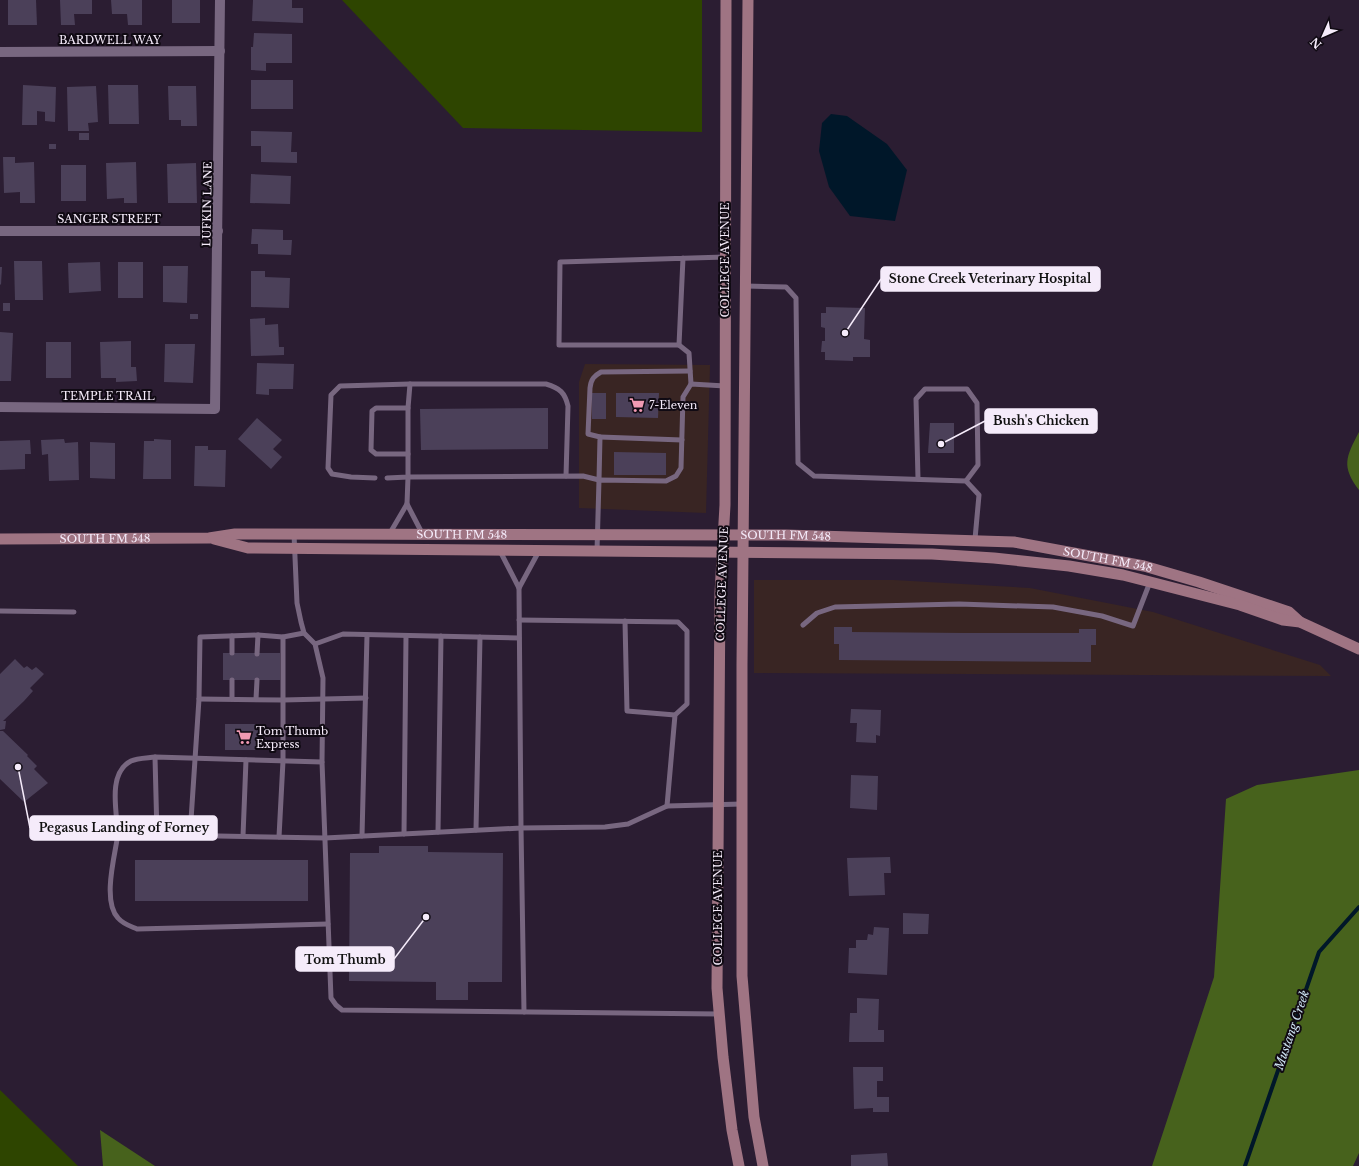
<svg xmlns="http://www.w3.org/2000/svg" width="1359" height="1166" font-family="'Libre Baskerville',serif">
  <rect width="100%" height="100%" fill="#2b1d32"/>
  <g fill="#392523">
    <polygon points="585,364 710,365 706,513 579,508 579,382"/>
    <polygon points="754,580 894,580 1030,588 1153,612 1320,665 1331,676 754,673"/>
  </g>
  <g fill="#2e4500">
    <polygon points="342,0 702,0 702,132 463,128"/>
    <polygon points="0,1090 78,1166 0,1166"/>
  </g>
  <g fill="#47621c">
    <path d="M1359 432V490C1341 466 1346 457 1359 432Z"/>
    <polygon points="1359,770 1359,1153 1353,1166 1152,1166 1214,977 1226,799 1257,785"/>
    <polygon points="100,1130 155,1166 103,1166"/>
  </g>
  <polygon fill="#001729" points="831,114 847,116 887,144 907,170 895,221 850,216 829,187 819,151 822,123"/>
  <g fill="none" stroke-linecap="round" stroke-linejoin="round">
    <polyline stroke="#001729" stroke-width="4" points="1245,1166 1319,952 1359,907"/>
  </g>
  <g fill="#4b4059">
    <polygon points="8,0 36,0 37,25 8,25"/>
    <polygon points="60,0 92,0 92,14 74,14 75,25 61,25"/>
    <polygon points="111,0 142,0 142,25 128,25 127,14 112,14"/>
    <rect x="172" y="0" width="28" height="23"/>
    <polygon points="253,0 292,0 292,8 303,8 303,23 252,21"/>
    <polygon points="254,33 292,34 292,63 266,63 266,71 251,70 251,47 253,47"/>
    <rect x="251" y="80" width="42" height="29"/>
    <polygon points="23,85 56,87 55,122 45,121 45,112 37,111 37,125 22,125"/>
    <polygon points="108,85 138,85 139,124 109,124"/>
    <polygon points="96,86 98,122 88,123 89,131 68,131 67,87"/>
    <polygon points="168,86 196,86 197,126 181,126 181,120 169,120"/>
    <polygon points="251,131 292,132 291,152 297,152 297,163 261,162 261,146 251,146"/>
    <rect x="79" y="133" width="10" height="7"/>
    <rect x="49" y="144" width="7" height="5"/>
    <polygon points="3,157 15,157 15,163 34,162 35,203 20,203 20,192 4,193"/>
    <polygon points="136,162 137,203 124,203 124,198 107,199 106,163"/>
    <polygon points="196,163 197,203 168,203 167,164"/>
    <rect x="61" y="165" width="25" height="36"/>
    <polygon points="251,174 291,176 290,204 250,203"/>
    <polygon points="252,229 283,230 283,240 292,240 291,255 258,254 258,244 251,244"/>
    <polygon points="14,261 42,261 43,300 15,300"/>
    <polygon points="100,262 101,291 69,293 68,263"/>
    <rect x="118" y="262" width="25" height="36"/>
    <polygon points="163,266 188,266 187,303 163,302"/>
    <polygon points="0,267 2,267 1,285 0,284"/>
    <polygon points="251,271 265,271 265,277 290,278 289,308 251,307"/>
    <rect x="3" y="303" width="7" height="8"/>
    <polygon points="826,307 865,308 864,339 870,340 870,357 853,357 853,361 825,360 825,352 821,352 822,341 825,341 825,328 821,327 821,313 826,313"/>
    <rect x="190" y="314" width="8" height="5"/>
    <polygon points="265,318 265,325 278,324 279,347 284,347 284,355 251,356 250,319"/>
    <polygon points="0,332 13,333 11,381 0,381"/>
    <polygon points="131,341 131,367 136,367 137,381 116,382 116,378 101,378 100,342"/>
    <rect x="46" y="342" width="25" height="36"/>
    <polygon points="165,344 195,344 193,383 164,382"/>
    <polygon points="257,363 294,364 293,389 269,389 269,395 256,394"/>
    <rect x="592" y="393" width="14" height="26"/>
    <polygon points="616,393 659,393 658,418 616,417"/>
    <polygon points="548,408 548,449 421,450 420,409"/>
    <polygon points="257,418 282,440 273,449 282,457 271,469 238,439"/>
    <polygon points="930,423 954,423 954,453 928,453"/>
    <polygon points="64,439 65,443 78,442 79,480 49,481 48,454 42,455 41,440"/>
    <polygon points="154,439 171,440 171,479 143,479 144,441 154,441"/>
    <polygon points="30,440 31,454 25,454 25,469 0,470 0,441"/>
    <polygon points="90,442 115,443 115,479 90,478"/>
    <polygon points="195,446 208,446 208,450 226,450 225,487 194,486"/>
    <polygon points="614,452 666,453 666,475 614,475"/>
    <polygon points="834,627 852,627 852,632 965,633 1079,633 1079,629 1096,629 1096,645 1091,645 1091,662 839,660 839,644 834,644"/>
    <rect x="223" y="653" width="57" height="27"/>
    <polygon points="15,659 24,668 27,666 32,670 36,667 44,674 30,688 33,691 24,701 3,721 6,721 5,729 0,730 0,674"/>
    <polygon points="851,709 881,710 880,736 876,735 876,743 856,742 857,723 850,723"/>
    <rect x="225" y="724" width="38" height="26"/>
    <polygon points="0,731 3,731 28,755 27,756 37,766 34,769 48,783 24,802 0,779"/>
    <polygon points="851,775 878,776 877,810 850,808"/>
    <polygon points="379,846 428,846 428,852 503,853 502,982 468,982 468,1000 436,1000 436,982 349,981 350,853 379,853"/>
    <polygon points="890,857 891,873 884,873 885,895 849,896 847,858"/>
    <rect x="135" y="860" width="173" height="41"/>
    <polygon points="903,913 929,914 928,934 903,934"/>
    <polygon points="874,927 889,928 887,975 848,973 849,948 856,948 856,940 867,940 868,934 873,935"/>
    <polygon points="857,998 879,999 878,1030 884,1030 884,1042 849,1042 850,1013 857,1013"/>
    <polygon points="853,1067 883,1067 883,1081 877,1081 877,1097 889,1097 889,1112 873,1112 873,1108 854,1109"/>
    <polygon points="887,1153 888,1166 851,1166 851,1155"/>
  </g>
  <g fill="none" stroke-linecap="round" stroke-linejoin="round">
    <g stroke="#786780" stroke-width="5">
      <polyline points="683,258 679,345 559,345 560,262 725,257"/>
      <polyline points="746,286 786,287 796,298 798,463 814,476 966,481 979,495 975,539"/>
      <polyline points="679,345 689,353 691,384"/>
      <polyline points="408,408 376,408 372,411 371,450 376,454 408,454"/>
      <polyline points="600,437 682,440"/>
      <polyline points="375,478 351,477 332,474 328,468 331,395 340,386 410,384"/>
      <path d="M387 478 408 477V408L410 384H546C560 388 565 393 568 406L566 476"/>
      <polyline points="918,479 916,399 925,389 967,389 977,403 978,465 966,481"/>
      <polyline points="407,504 422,533"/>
      <path d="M390 533 407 504 408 477 583 476 599 480 600 437 588 434 590 388C591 379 594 376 601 372L690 371"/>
      <polyline points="294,534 297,603 301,622 304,633 315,644 323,678 322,762 331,998 336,1005 342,1010 719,1014"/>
      <polyline points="500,551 519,588 539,551"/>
      <polyline points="597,551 599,480 666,481 676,476 681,468 683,397 691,384 725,386"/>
      <polyline points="0,611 74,612"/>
      <polyline points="519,620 678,622 687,631 687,704 675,715 667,806"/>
      <polyline points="625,621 627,711 675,715"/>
      <polyline points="803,625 817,613 835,607 959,604 1053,607 1102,616 1133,626 1150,582"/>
      <polyline points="232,636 232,653"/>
      <polyline points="315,644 343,634 519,638"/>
      <polyline points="257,654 258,635"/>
      <polyline points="199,699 283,700 366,698"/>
      <polyline points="232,699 232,680"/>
      <polyline points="256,699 257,680"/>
      <polyline points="155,757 157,835"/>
      <polyline points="476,830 480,637"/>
      <polyline points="438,832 441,636"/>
      <path d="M118 834C117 813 107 773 131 761 137 758 148 758 155 757L322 762"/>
      <polyline points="404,834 406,636"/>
      <polyline points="190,835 199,699 200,637 258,635 283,637 304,633"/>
      <polyline points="243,836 246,760"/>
      <polyline points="362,836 367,635"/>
      <polyline points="279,837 283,761 283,637"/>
      <path d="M328 924 137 929C130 926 123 924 118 918 102 901 115 855 118 834L325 838 521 828 519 588"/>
      <polyline points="524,1012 521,828 605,827 628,824 667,806 742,804"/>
    </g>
    <g stroke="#786780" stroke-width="10">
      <polyline points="0,52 220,51"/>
      <polyline points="0,231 218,231"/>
      <polyline points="0,407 215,409 220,0"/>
    </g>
    <g stroke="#9f7483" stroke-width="11">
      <polyline points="726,0 725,505 720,593 717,988 723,1057 732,1130 739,1166"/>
      <polyline points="748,0 742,665 742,976 754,1117 763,1166"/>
      <path id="s1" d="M0 539 209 538 235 534 786 535 1014 542 1144 566 1199 582 1289 612 1300 622"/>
      <polyline points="214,539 248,548 932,554 994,558 1069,566 1123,575 1240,605 1283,620 1300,622 1359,649"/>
    </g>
  </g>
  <defs>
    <symbol id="supermarket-bare" viewBox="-9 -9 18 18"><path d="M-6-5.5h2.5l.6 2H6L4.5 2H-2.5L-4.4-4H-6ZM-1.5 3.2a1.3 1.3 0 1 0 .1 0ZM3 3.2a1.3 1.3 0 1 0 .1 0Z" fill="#f19ab3" stroke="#100a13" stroke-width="2.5" paint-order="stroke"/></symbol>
  </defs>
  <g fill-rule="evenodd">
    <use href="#supermarket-bare" x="626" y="394" width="22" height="22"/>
    <use href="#supermarket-bare" x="233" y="726" width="22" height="22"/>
  </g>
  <g text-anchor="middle" stroke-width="4" stroke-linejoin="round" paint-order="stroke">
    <g font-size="11" fill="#f5ebfa" stroke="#100a13">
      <text x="110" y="44">BARDWELL WAY</text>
      <text transform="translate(207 204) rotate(-89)" y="4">LUFKIN LANE</text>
      <text x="109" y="223">SANGER STREET</text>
      <text transform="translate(725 260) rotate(-90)" y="4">COLLEGE AVENUE</text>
      <text x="108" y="400">TEMPLE TRAIL</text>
      <text dy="4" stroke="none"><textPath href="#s1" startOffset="462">SOUTH FM 548</textPath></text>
      <text dy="4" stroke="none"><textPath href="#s1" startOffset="786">SOUTH FM 548</textPath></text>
      <text dy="4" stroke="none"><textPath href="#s1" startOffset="105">SOUTH FM 548</textPath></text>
      <text dy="4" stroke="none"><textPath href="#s1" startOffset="1110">SOUTH FM 548</textPath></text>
      <text transform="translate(722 584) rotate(-88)" y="4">COLLEGE AVENUE</text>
      <text transform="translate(718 908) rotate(-90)" y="4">COLLEGE AVENUE</text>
    </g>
    <g font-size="11" fill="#f5ebfa" stroke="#100a13" text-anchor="start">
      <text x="649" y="409">7-Eleven</text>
      <text x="256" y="735">Tom Thumb<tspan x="256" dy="13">Express</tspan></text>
    </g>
    <g font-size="12" font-style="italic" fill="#cde2f2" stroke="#100a13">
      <text transform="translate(1292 1030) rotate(-71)" y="4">Mustang Creek</text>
    </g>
  </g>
  <path fill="none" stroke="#f5ebfa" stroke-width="1.5" d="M845 333L881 279M941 444L985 421M18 767L30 828M426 917L394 959"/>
  <g fill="#f5ebfa" stroke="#100a13" stroke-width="1.5">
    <circle cx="845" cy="333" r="4"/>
    <circle cx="941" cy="444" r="4"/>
    <circle cx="18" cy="767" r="4"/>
    <circle cx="426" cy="917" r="4"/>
  </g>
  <g fill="#f5ebfa" stroke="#f5ebfa" stroke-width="1.5">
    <rect x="881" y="267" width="219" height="24" rx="4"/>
    <rect x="985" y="409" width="112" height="24" rx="4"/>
    <rect x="30" y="816" width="187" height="24" rx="4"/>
    <rect x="296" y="947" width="98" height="24" rx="4"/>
  </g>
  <g font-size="12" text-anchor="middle" font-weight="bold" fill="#111">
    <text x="990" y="283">Stone Creek Veterinary Hospital</text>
    <text x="1041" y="425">Bush's Chicken</text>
    <text x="124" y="832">Pegasus Landing of Forney</text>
    <text x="345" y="964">Tom Thumb</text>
  </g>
  <g transform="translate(1323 36) rotate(225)" stroke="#100a13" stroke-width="3" paint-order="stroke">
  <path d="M0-3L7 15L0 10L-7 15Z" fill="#f5ebfa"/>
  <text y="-6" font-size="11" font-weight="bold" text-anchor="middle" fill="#f5ebfa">N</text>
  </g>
</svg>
